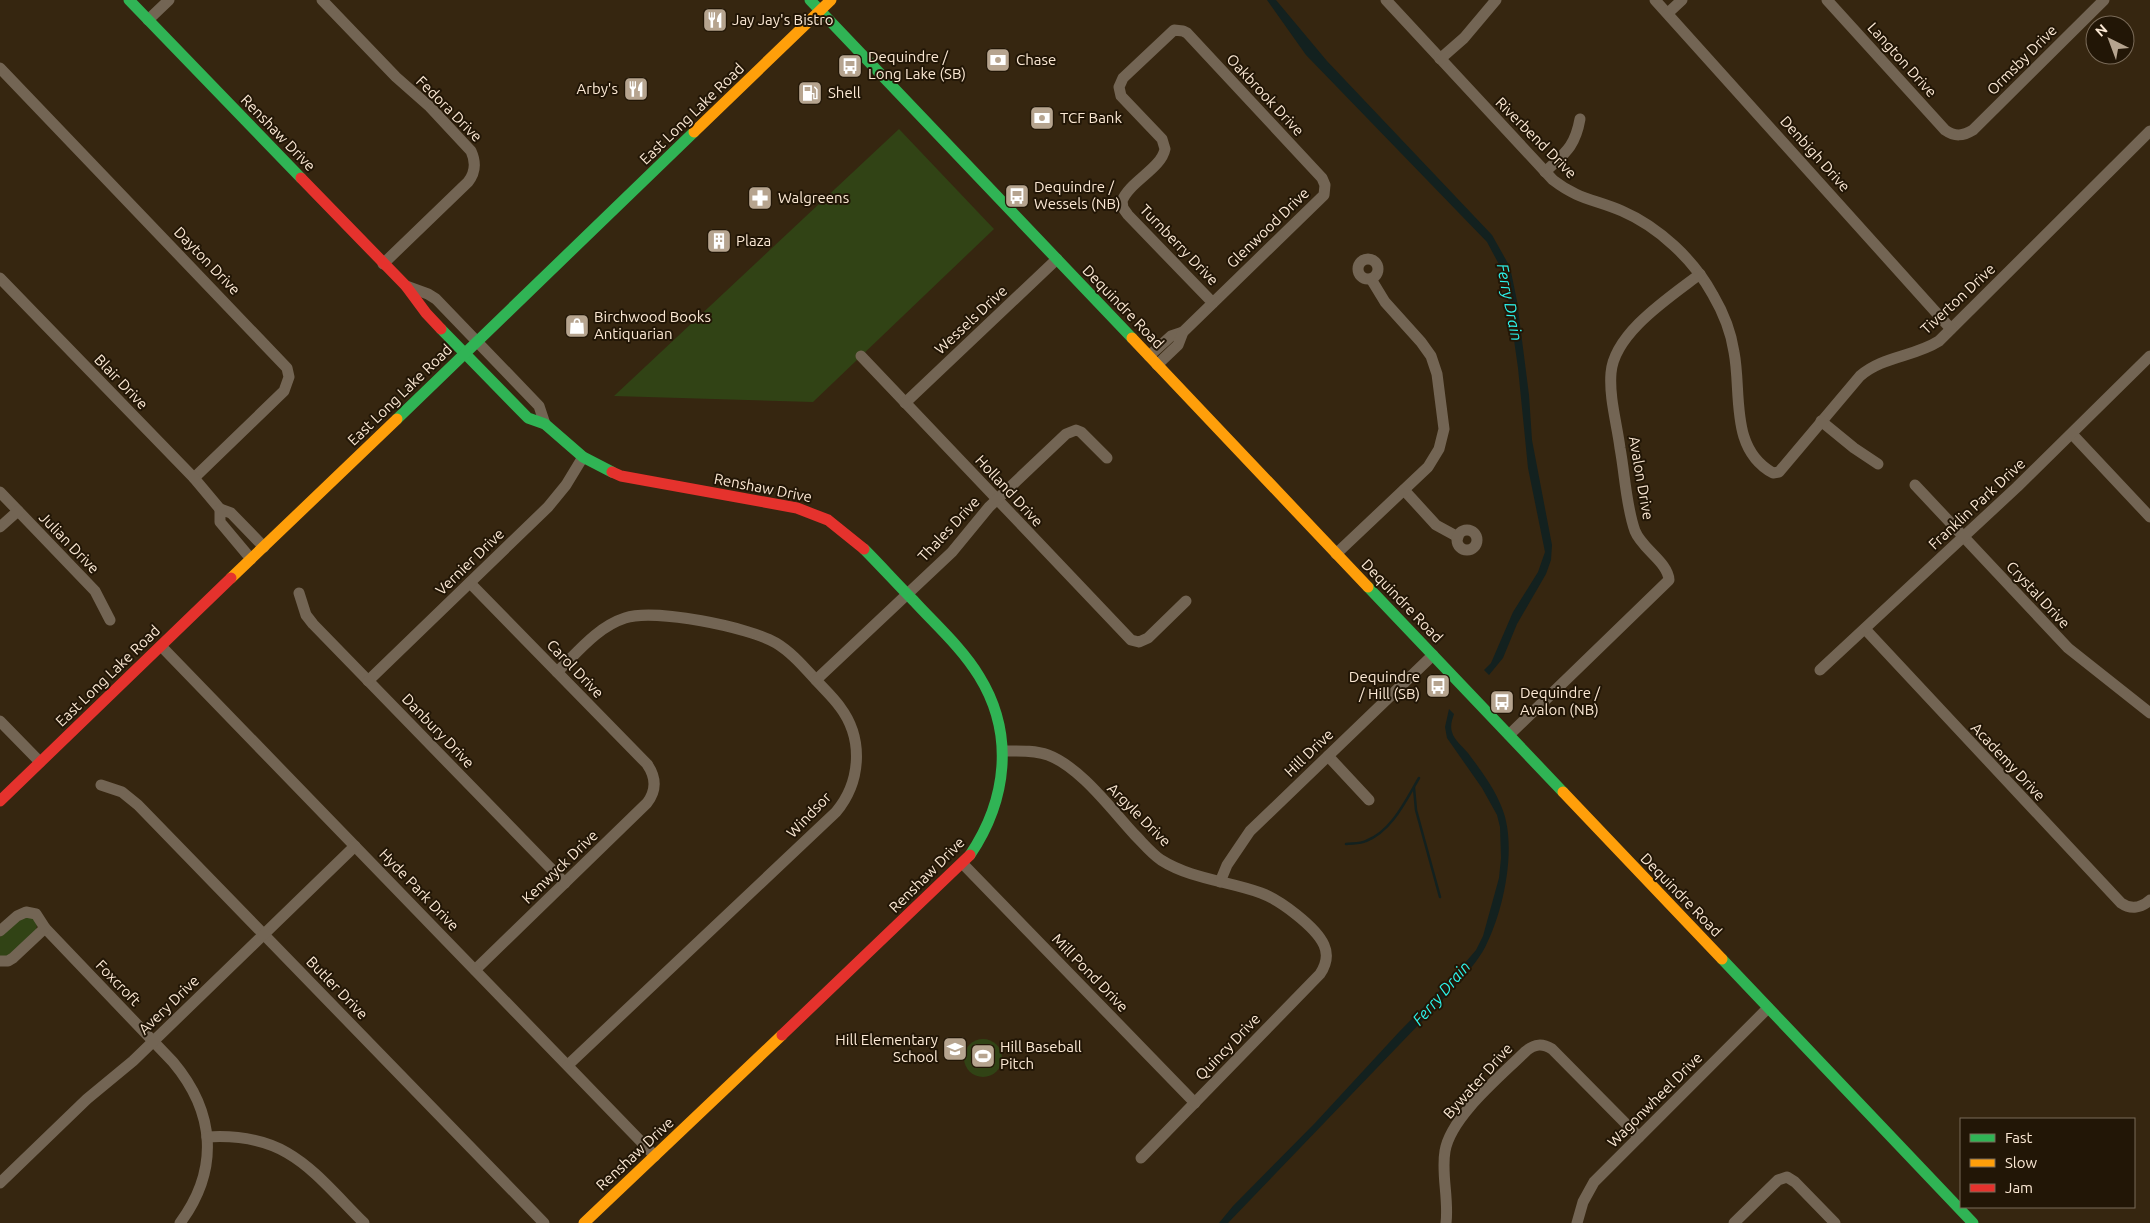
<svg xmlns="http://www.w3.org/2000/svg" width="2150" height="1223" font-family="Ubuntu,sans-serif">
  <rect width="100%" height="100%" fill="#362610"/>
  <g fill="#314315">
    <polygon points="899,129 994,229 813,402 614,396"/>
    <polygon points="21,917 33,918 37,925 36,930 8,956 0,956 0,937"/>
    <circle cx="983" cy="1058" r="19"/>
  </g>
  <g fill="#13211f">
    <polygon points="1267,0 1276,0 1327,61 1492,235 1510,267 1517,301 1529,395 1532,440 1552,545 1551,560 1546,574 1517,624 1503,658 1489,675 1484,670 1491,663 1513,612 1538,572 1545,552 1528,468 1518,368 1507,291 1502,270 1487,242 1306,55"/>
    <path d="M1449 709 1454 714C1452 720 1450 726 1452 732 1454 740 1463 747 1468 753 1480 769 1495 789 1502 808 1518 847 1503 915 1483 951 1474 966 1461 979 1450 992L1228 1223H1219L1233 1206 1315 1123 1399 1032 1453 977 1476 950 1483 936 1499 878 1501 858 1500 827 1497 815 1482 788 1447 738 1445 727Z"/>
  </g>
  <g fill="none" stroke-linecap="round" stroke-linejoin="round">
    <g stroke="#13211f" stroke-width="2.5">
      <polyline points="1414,788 1416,810 1440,897"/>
      <path d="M1346 844C1353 843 1360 844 1366 841 1392 831 1406 800 1419 778"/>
    </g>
    <g stroke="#736554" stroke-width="11">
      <path d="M322 0 396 77 430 107 471 151C476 162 476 172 468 182L383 264"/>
      <path d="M1386 0 1553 180C1579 200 1594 199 1622 211 1659 227 1694 260 1713 295 1723 312 1731 332 1734 352 1742 393 1729 449 1773 473L1779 472 1860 376C1883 356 1914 357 1939 341L2150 131"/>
      <polyline points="1655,0 1951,329"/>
      <path d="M1827 0 1945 130C1955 137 1963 136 1973 130L2104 0"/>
      <polyline points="1668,13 1682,0"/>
      <polyline points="148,20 169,0"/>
      <polyline points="1440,59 1464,38 1496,0"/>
      <polyline points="0,68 287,368 289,377 284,391 194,478"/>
      <path d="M1545 172C1565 153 1575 147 1580 119"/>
      <circle cx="1368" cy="269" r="10"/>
      <polyline points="0,278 194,478 220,509"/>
      <polyline points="406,286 428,294 436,299 539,406 545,424"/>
      <polyline points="861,356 1131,640 1139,642 1148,638 1186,601"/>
      <polyline points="1149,356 1171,336 1183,332"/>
      <path d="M1157 365 1178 345 1183 332 1324 195 1325 185 1322 178 1187 33 1183 31 1174 30 1123 78 1119 87 1121 96 1162 139 1165 149C1161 169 1130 181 1122 201L1123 208 1128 215 1213 303"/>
      <polyline points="905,403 1057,259"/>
      <polyline points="1821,421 1854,448 1878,464"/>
      <polyline points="2072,434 2150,517"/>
      <polyline points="1915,485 2068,648 2150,713"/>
      <polyline points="1404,490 1436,525 1458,537"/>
      <polyline points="0,492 95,591 110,620"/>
      <polyline points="0,527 18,511"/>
      <circle cx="1467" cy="540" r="10"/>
      <polyline points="1336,554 1428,467 1439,449 1444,429 1437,374 1431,356 1421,342 1385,302 1371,279"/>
      <polyline points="251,559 220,522 220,509 231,513 264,547"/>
      <path d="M470 583 647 764C656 777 657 790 647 803L475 970"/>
      <polyline points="299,593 306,615 313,624 565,883"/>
      <path d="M1865 629 2121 903C2131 910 2141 908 2150 900"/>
      <polyline points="161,646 655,1156"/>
      <polyline points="1820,670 2017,487 2150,356"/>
      <path d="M557 672C577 653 597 627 625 618 654 608 749 627 776 643 791 652 803 666 815 679 823 688 833 697 840 707 864 739 861 782 836 812L568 1065"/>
      <polyline points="816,680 952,552 989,507 1066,434 1076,430 1081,432 1107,458"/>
      <polyline points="368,681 548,507 566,485 583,457"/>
      <polyline points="0,721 40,762"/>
      <path d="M1509 735 1669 580C1668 562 1642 549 1635 531 1626 506 1625 475 1620 448 1617 424 1609 398 1611 373 1614 333 1670 297 1700 274"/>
      <path d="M1003 751C1018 751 1034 750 1048 755 1080 767 1111 809 1134 834 1143 843 1151 853 1161 860 1191 879 1228 881 1261 893 1280 900 1316 927 1324 945 1329 956 1326 965 1320 974L1141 1158"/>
      <polyline points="1328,756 1369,800"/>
      <polyline points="101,785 122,792 138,805 544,1223"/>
      <polyline points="963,864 1195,1103"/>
      <polyline points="1220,882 1227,865 1250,831 1433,655"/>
      <path d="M45 928 173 1062C215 1112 220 1169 180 1223"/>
      <polyline points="0,931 17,916 26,912 36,914 45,928 13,958 8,961 0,961"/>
      <path d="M207 1137C288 1132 312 1171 364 1223"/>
      <polyline points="0,1183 87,1099 133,1061 355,846"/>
      <path d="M1446 1223C1449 1199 1441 1174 1445 1151 1451 1116 1502 1075 1526 1051 1535 1044 1542 1043 1552 1049L1639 1137"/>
      <polyline points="1577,1223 1583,1202 1594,1182 1768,1008"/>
      <polyline points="1734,1223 1778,1180 1787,1177 1795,1182 1835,1223"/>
    </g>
    <g stroke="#30b455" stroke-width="11">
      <polyline points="129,0 301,178"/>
      <polyline points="810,0 1132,338"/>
      <polyline points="441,329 528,418 545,424 583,457 612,472"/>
      <polyline points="397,419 694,132"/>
      <path d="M864 549C881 566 897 584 914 601 936 625 962 648 979 676 1015 734 1007 800 970 855"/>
      <polyline points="1368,587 1563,792"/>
      <polyline points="1722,959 1973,1223"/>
    </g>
    <g stroke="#ff9f0a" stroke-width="11">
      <polyline points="694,132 831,0"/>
      <polyline points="1132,338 1368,587"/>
      <polyline points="231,578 397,419"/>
      <polyline points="1563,792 1722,959"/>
      <polyline points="584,1223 782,1035"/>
    </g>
    <g stroke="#e5322d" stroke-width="11">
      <polyline points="301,178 406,286 426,313 441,329"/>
      <polyline points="612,472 621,476 797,508 828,520 864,549"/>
      <polyline points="0,801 231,578"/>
      <polyline points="782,1035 970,855"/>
    </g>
  </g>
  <defs>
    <symbol id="restaurant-square" viewBox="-11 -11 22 22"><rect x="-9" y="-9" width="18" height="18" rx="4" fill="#b6a48f" stroke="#221606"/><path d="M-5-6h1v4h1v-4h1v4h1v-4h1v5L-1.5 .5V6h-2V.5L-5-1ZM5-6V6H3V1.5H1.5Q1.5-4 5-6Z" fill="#fff"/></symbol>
    <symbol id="bank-square" viewBox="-11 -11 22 22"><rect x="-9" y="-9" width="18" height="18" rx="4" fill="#b6a48f" stroke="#221606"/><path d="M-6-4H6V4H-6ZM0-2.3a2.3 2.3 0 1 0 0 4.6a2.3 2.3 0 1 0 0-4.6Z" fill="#fff"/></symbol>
    <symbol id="bus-square" viewBox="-11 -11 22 22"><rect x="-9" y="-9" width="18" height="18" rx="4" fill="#b6a48f" stroke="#221606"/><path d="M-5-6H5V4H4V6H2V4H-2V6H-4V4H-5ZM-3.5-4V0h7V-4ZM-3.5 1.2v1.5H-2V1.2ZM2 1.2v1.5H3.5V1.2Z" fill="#fff"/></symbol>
    <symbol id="fuel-square" viewBox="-11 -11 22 22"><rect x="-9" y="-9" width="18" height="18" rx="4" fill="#b6a48f" stroke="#221606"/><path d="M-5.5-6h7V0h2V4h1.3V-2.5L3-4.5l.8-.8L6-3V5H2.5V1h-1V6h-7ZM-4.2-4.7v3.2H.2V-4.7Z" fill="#fff"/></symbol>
    <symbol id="pharmacy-square" viewBox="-11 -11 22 22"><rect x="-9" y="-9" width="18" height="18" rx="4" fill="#b6a48f" stroke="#221606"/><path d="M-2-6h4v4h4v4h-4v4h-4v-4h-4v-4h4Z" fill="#fff"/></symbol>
    <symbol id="building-square" viewBox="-11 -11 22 22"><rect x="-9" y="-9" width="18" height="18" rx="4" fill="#b6a48f" stroke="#221606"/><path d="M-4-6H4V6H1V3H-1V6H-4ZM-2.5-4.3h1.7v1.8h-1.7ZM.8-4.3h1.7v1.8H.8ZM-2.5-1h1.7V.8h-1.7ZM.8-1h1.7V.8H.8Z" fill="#fff"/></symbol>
    <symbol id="shop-square" viewBox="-11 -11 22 22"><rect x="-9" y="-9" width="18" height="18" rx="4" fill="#b6a48f" stroke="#221606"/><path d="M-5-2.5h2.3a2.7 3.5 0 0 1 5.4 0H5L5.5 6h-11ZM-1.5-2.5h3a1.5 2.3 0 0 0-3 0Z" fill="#fff"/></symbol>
    <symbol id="school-square" viewBox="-11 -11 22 22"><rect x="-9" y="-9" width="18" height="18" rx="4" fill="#b6a48f" stroke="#221606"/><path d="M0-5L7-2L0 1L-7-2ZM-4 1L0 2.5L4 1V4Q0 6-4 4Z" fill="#fff"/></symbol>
    <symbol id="stadium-square" viewBox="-11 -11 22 22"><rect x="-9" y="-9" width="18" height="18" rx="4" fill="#b6a48f" stroke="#221606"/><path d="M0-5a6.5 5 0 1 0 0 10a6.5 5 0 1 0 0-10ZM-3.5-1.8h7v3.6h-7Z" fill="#fff"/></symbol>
  </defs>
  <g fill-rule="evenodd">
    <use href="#restaurant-square" x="701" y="6" width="28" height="28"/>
    <use href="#bank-square" x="984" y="46" width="28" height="28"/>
    <use href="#bus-square" x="836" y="52" width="28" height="28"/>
    <use href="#restaurant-square" x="622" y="75" width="28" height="28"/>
    <use href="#fuel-square" x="796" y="79" width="28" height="28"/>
    <use href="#bank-square" x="1028" y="104" width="28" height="28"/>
    <use href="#bus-square" x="1003" y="182" width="28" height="28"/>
    <use href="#pharmacy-square" x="746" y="184" width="28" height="28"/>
    <use href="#building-square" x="705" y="227" width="28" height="28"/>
    <use href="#shop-square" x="563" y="312" width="28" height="28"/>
    <use href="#bus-square" x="1424" y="672" width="28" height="28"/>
    <use href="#bus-square" x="1488" y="688" width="28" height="28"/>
    <use href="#school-square" x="941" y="1035" width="28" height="28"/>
    <use href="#stadium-square" x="969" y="1042" width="28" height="28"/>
  </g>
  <g text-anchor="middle" stroke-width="4" stroke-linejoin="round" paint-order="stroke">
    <g font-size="15" fill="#fbe8d4" stroke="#221606" text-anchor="start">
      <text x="732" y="25">Jay Jay's Bistro</text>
      <text x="868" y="62">Dequindre /<tspan x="868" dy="17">Long Lake (SB)</tspan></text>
      <text x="1016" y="65">Chase</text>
      <text x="618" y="94" text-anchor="end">Arby's</text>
      <text x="828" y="98">Shell</text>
      <text x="1060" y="123">TCF Bank</text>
      <text x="1034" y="192">Dequindre /<tspan x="1034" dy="17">Wessels (NB)</tspan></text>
      <text x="778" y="203">Walgreens</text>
      <text x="736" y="246">Plaza</text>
      <text x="594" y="322">Birchwood Books<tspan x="594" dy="17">Antiquarian</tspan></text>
      <text x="1420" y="682" text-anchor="end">Dequindre<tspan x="1420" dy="17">/ Hill (SB)</tspan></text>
      <text x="1520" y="698">Dequindre /<tspan x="1520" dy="17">Avalon (NB)</tspan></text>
      <text x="938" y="1045" text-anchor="end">Hill Elementary<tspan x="938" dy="17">School</tspan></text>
      <text x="1000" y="1052">Hill Baseball<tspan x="1000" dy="17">Pitch</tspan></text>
    </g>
    <g font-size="15" fill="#fbe8d4" stroke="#221606">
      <text transform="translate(1902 60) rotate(48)" y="5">Langton Drive</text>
      <text transform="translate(2022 60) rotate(-45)" y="5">Ormsby Drive</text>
      <text transform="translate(1265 95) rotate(47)" y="5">Oakbrook Drive</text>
      <text transform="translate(449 109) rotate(45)" y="5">Fedora Drive</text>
      <text transform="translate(692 114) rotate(-44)" y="5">East Long Lake Road</text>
      <text transform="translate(278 133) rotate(46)" y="5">Renshaw Drive</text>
      <text transform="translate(1536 138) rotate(45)" y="5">Riverbend Drive</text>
      <text transform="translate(1815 154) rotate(48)" y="5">Denbigh Drive</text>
      <text transform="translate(1268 228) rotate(-44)" y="5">Glenwood Drive</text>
      <text transform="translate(1179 245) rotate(46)" y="5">Turnberry Drive</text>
      <text transform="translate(207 261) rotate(46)" y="5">Dayton Drive</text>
      <text transform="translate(1958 299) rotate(-43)" y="5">Tiverton Drive</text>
      <text transform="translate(1123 307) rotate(46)" y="5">Dequindre Road</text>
      <text transform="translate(971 320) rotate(-43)" y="5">Wessels Drive</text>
      <text transform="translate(121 382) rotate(46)" y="5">Blair Drive</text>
      <text transform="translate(400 395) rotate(-44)" y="5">East Long Lake Road</text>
      <text transform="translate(1641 478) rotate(80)" y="5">Avalon Drive</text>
      <text transform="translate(763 488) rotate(11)" y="5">Renshaw Drive</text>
      <text transform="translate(1009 491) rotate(47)" y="5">Holland Drive</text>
      <text transform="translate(1977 504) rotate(-43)" y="5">Franklin Park Drive</text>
      <text transform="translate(949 529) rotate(-47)" y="5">Thales Drive</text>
      <text transform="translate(69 543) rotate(46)" y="5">Julian Drive</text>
      <text transform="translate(470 562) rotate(-44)" y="5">Vernier Drive</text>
      <text transform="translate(2038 595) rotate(47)" y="5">Crystal Drive</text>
      <text transform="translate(1402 601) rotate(46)" y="5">Dequindre Road</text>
      <text transform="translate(575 669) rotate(46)" y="5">Carol Drive</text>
      <text transform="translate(108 676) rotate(-44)" y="5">East Long Lake Road</text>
      <text transform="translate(438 731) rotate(46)" y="5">Danbury Drive</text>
      <text transform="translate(1309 753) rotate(-44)" y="5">Hill Drive</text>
      <text transform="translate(2008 762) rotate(47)" y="5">Academy Drive</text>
      <text transform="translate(809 815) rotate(-46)" y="5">Windsor</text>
      <text transform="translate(1139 815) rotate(45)" y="5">Argyle Drive</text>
      <text transform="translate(560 867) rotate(-44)" y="5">Kenwyck Drive</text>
      <text transform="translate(927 875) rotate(-45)" y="5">Renshaw Drive</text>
      <text transform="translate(419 890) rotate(46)" y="5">Hyde Park Drive</text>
      <text transform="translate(1681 895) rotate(46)" y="5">Dequindre Road</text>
      <text transform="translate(1090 973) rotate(46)" y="5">Mill Pond Drive</text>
      <text transform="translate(118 983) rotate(46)" y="5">Foxcroft</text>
      <text transform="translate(337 988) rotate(46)" y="5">Butler Drive</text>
      <text transform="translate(169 1005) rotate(-44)" y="5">Avery Drive</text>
      <text transform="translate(1228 1047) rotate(-46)" y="5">Quincy Drive</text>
      <text transform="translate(1478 1081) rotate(-48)" y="5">Bywater Drive</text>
      <text transform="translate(1655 1100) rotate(-45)" y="5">Wagonwheel Drive</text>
      <text transform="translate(635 1154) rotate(-43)" y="5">Renshaw Drive</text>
    </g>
    <g font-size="16" font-style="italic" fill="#2cf3eb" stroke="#221606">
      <text transform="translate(1510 302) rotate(79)" y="6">Ferry Drain</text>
      <text transform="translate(1441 993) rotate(-49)" y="6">Ferry Drain</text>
    </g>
  </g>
  <rect x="1960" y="1118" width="175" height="90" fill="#221606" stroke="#796a58"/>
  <rect x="1970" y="1134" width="25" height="8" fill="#30b455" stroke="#796a58"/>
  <text x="2005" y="1143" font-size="15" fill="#fbe8d4">Fast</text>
  <rect x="1970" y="1159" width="25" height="8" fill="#ff9f0a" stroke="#796a58"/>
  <text x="2005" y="1168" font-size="15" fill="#fbe8d4">Slow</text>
  <rect x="1970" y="1184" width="25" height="8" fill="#e5322d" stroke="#796a58"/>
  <text x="2005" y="1193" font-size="15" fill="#fbe8d4">Jam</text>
  <g transform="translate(2110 40) rotate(318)"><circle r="24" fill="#221606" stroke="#796a58"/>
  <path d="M0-4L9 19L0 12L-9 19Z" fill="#b6a48f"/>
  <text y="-8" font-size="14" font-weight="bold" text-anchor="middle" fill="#fbe8d4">N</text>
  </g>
</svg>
